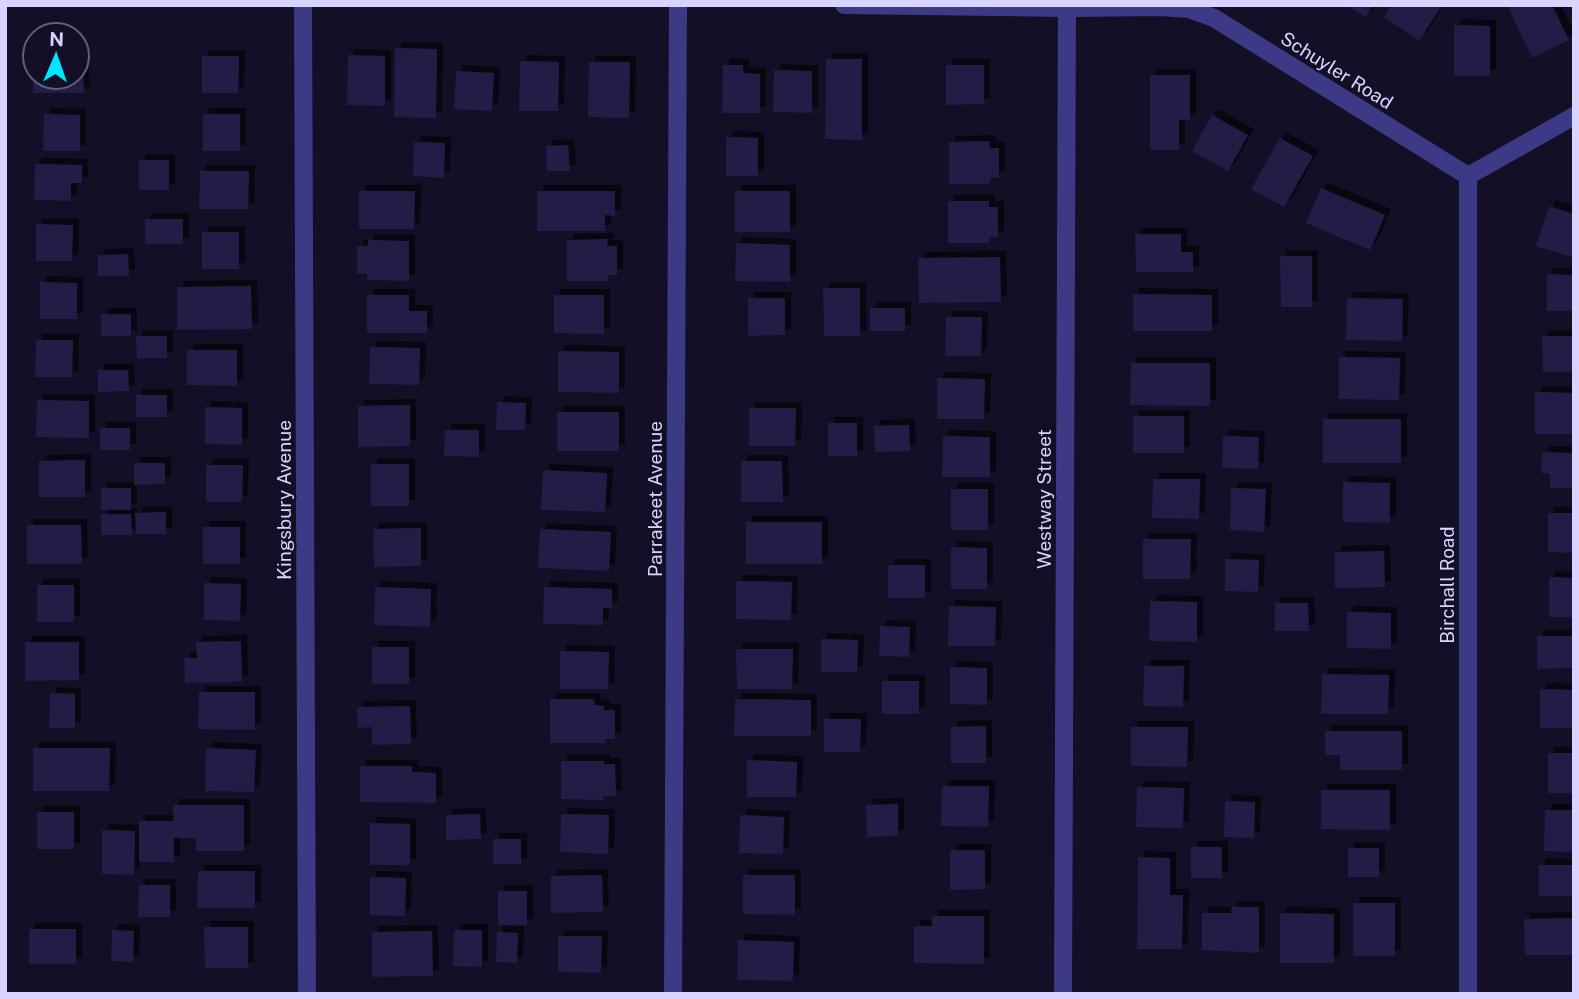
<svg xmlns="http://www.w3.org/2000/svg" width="1579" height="999" font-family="'Public Sans',sans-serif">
  <defs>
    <filter id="shadow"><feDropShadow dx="6" dy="-6" stdDeviation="0" flood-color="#0009"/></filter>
  </defs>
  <rect width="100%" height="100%" fill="#130f26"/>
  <g fill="#241b47" filter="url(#shadow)">
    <polygon points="1346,5 1373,5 1366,17"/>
    <polygon points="1391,5 1442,5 1419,41 1384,17"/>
    <polygon points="1507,5 1552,5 1569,40 1532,58"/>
    <polygon points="1454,25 1490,26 1490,76 1454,76"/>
    <polygon points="395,48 437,49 436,118 394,117"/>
    <polygon points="348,55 385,56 385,106 347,105"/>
    <polygon points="202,56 239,56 238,93 202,93"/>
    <polygon points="826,59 862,59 862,140 825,139"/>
    <polygon points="520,61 559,62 558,111 519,111"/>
    <polygon points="589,62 630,62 629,118 588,117"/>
    <polygon points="723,65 743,65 743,73 760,74 760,113 722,113"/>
    <polygon points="946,65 984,65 984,104 946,105"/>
    <polygon points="774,70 812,71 812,113 773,112"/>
    <polygon points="456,71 494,73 492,111 454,109"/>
    <polygon points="77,75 83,75 84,93 33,93 33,77 77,77"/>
    <polygon points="1150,75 1190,75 1190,120 1179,120 1179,150 1150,150"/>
    <polygon points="44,114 80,115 80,151 43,151"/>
    <rect x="203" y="114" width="37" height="37"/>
    <polygon points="1212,115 1248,135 1228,171 1192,151"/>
    <polygon points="726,137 758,138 758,176 726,176"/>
    <polygon points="1280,138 1313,156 1284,207 1251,189"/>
    <polygon points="989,141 990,148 999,148 999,178 990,178 990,184 949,184 949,142"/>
    <polygon points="414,142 445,143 444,178 413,176"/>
    <polygon points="568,145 570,171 547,171 546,146"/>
    <rect x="139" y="160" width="30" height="30"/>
    <polygon points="35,164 82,165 82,183 71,183 71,201 34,200"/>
    <polygon points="200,171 249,171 248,209 199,209"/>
    <polygon points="1321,188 1385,215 1370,250 1306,223"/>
    <polygon points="359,191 415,191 414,229 359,229"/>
    <polygon points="537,191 615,191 615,216 605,215 605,231 537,231"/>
    <rect x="735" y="191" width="55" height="41"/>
    <polygon points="948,201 989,201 989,207 998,207 998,237 989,237 989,243 948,243"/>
    <polygon points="1549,206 1574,214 1574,258 1536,246"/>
    <rect x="145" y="219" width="38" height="25"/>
    <polygon points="36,224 73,225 72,261 36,261"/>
    <rect x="202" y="232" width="37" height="37"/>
    <polygon points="1135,234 1181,234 1181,252 1193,252 1193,272 1136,272"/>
    <polygon points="608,239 607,246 617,246 617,275 608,275 608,281 567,281 567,240"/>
    <polygon points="368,240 409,241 409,281 367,280 367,274 357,274 357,246 368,246"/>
    <polygon points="736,243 790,245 790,282 735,281"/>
    <polygon points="128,254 129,276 98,276 98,255"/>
    <polygon points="1280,256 1312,256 1312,307 1281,307"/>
    <polygon points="1000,257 1001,302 919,303 918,258"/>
    <polygon points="1547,274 1574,275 1574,311 1547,311"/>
    <polygon points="40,282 77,283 77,319 40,319"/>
    <polygon points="251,286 252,329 177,330 177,287"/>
    <polygon points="823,288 860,288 860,336 824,336"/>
    <polygon points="1133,294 1212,295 1212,331 1133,331"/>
    <polygon points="367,295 409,295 409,311 427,311 427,333 367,333"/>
    <polygon points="554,295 604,295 604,334 554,333"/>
    <polygon points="748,298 785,298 785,335 748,336"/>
    <polygon points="1347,298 1403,299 1402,341 1346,340"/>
    <rect x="870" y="308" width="35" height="23"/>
    <rect x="101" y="314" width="30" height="22"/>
    <polygon points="946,317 982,317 981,356 945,356"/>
    <polygon points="136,336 167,336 167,358 137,358"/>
    <polygon points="1542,336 1574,336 1574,372 1543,372"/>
    <polygon points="36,340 73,340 72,377 35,377"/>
    <polygon points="370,347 420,348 419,385 369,384"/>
    <polygon points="187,350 237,350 237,386 187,385"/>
    <polygon points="558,351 619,352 619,393 558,392"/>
    <polygon points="1339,357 1400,358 1399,400 1339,399"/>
    <polygon points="1131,363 1210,363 1210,406 1130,405"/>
    <polygon points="98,370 128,370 129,391 98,392"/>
    <polygon points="937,378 985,379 984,419 937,419"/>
    <polygon points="1535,392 1574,393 1574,434 1535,434"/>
    <rect x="136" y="395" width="31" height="22"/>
    <polygon points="37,400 89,401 89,438 36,437"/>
    <polygon points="497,402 526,403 525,430 496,430"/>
    <polygon points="410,405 410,446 358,447 358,406"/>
    <polygon points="205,407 242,408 242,445 205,444"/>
    <polygon points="749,408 796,408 795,446 749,446"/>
    <rect x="557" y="412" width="62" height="39"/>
    <rect x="1133" y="416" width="51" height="37"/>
    <rect x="1323" y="419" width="78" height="44"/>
    <rect x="828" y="423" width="29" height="33"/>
    <polygon points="909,425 910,451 875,452 874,426"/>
    <rect x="100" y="428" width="30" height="22"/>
    <polygon points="445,430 479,430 479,457 444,456"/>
    <polygon points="943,436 990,437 990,477 942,477"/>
    <polygon points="1223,436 1259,437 1258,469 1222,468"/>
    <polygon points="1542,452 1574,453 1574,488 1550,488 1550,474 1541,473"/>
    <polygon points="85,460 85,497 39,497 39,461"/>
    <polygon points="741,461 782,461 783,502 741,502"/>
    <polygon points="134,463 165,463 165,484 134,485"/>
    <rect x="371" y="464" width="38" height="42"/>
    <polygon points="206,465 243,465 242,502 206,502"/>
    <polygon points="543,470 607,473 605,512 541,510"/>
    <polygon points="1153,479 1200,479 1199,519 1152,518"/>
    <polygon points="1343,482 1390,483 1390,523 1343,522"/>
    <rect x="101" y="488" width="30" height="22"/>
    <polygon points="1231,488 1266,489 1264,532 1230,530"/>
    <rect x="951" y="489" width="37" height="41"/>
    <polygon points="166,512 166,534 136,534 135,513"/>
    <polygon points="1548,513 1574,513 1574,553 1548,552"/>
    <polygon points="101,514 131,514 132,535 101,535"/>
    <rect x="746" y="522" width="76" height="42"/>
    <polygon points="27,525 81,525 82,564 27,564"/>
    <rect x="203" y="527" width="37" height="37"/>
    <polygon points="421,528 421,566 374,567 373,529"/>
    <polygon points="540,529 611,532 609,571 538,568"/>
    <polygon points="1143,539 1191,539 1190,579 1143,579"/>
    <polygon points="951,547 987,548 987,589 951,589"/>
    <polygon points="1384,551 1385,587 1335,588 1335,552"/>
    <polygon points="1225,559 1259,560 1258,592 1225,591"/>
    <rect x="888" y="565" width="37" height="33"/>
    <polygon points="1549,577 1574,578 1574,617 1549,617"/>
    <polygon points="736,581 792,582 791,620 736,619"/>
    <polygon points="204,583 241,584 240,621 204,620"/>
    <rect x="37" y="585" width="37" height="37"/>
    <polygon points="375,587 431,589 430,627 374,625"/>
    <polygon points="544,587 612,589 612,608 603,608 603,625 543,624"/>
    <polygon points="1150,601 1197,602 1197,642 1149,641"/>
    <polygon points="1275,603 1308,603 1309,631 1275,631"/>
    <polygon points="949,606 996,607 995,646 948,646"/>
    <polygon points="1347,612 1391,613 1391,649 1347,648"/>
    <polygon points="880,626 910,627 909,657 879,656"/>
    <polygon points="1537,636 1574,636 1574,668 1537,669"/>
    <polygon points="821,639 858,640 857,672 821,672"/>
    <polygon points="241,641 242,682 185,683 184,658 197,658 196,642"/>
    <polygon points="25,642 79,642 79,680 25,681"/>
    <rect x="372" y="647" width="37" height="37"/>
    <polygon points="736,649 793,649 792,689 737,689"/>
    <polygon points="560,651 609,652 608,689 560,689"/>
    <polygon points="1144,666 1184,666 1183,707 1143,706"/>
    <polygon points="950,667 987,668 987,705 950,704"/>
    <polygon points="1322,674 1389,675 1388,714 1321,714"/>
    <rect x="882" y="681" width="37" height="33"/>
    <polygon points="1540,689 1574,690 1574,728 1540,728"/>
    <polygon points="199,692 255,692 255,730 198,729"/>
    <polygon points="50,693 75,694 75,728 49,728"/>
    <polygon points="550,699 594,699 595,705 604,706 604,710 615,710 615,739 605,739 605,743 550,743"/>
    <polygon points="735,699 811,700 811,736 734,736"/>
    <polygon points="410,706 411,744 372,745 372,727 358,728 357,707"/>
    <polygon points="824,719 861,719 860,752 824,752"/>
    <polygon points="986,726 986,763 951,763 951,727"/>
    <polygon points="1131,727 1188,727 1187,767 1131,766"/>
    <polygon points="1325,731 1402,731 1402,770 1340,770 1340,755 1325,755"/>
    <polygon points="33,748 110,748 109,791 33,791"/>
    <polygon points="206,748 256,750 254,792 205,791"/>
    <rect x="1548" y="753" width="26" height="40"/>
    <polygon points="747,760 797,762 796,797 747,797"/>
    <polygon points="561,761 604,761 604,764 615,764 616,796 603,796 603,800 561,799"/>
    <polygon points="360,766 412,766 412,772 436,773 436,803 360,802"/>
    <polygon points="942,786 989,786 988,827 941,826"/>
    <polygon points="1137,787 1184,788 1183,828 1136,827"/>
    <polygon points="1321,790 1390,790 1390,830 1321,829"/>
    <polygon points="1225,801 1255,802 1254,838 1224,837"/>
    <polygon points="898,804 898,836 867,837 866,805"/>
    <polygon points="173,805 244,805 244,851 196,851 196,838 174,838 174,862 139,862 139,821 173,821"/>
    <polygon points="1545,810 1574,810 1574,852 1544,851"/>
    <rect x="37" y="812" width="37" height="37"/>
    <polygon points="480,814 481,839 446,840 446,815"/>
    <polygon points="561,814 609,815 608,854 560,852"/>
    <polygon points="740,815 784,817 783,854 739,853"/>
    <polygon points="370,823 410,824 410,865 370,865"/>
    <polygon points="102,830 135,831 134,875 102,874"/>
    <rect x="493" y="839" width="28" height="25"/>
    <rect x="1191" y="847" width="31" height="31"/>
    <rect x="1348" y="848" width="31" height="29"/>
    <polygon points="950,850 985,850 985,889 950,890"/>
    <polygon points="1138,857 1170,858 1170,895 1183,895 1182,949 1137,949"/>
    <rect x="1539" y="865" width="35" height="31"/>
    <polygon points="198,871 255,871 255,908 197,908"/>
    <polygon points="602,875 603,912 551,913 551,876"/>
    <polygon points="743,875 795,875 795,915 743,914"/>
    <polygon points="370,877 406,878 405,916 370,915"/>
    <polygon points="139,885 170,885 170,917 138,917"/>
    <rect x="498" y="891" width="29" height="34"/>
    <rect x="1353" y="903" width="42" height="53"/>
    <polygon points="1232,907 1259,907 1259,953 1202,950 1202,913 1231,913"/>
    <polygon points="1280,913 1334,914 1334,963 1280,963"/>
    <polygon points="932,916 984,916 984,964 914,963 914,926 932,926"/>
    <polygon points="1574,918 1574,955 1525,955 1524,919"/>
    <polygon points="204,927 248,927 248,968 205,968"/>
    <rect x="29" y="929" width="47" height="35"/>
    <polygon points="112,930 134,931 133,962 111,961"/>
    <polygon points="454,930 482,930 482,967 453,966"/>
    <polygon points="432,931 433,976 372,977 372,932"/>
    <polygon points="497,932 518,933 517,963 496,962"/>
    <polygon points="558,936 602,936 601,973 558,972"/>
    <polygon points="738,940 794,942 793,981 737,980"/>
  </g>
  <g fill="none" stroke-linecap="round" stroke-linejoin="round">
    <g stroke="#3d3a85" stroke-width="18">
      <polyline points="303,5 307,994"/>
      <polyline points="844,5 1067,8 1161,7 1189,9 1214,18 1468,176"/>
      <polyline points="1468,176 1574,116"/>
      <polyline points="673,994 678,5"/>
      <polyline points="1063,994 1067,5"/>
      <polyline points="1468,994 1468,176"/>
    </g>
  </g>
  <g text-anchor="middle" stroke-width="5" stroke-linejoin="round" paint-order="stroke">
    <g font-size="19" fill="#d9d4ff" stroke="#130f26">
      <text transform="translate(1337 70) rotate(32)" y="7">Schuyler Road</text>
      <text transform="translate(655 499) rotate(-90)" y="7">Parrakeet Avenue</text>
      <text transform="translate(1044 499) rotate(-90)" y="7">Westway Street</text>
      <text transform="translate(284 500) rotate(-90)" y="7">Kingsbury Avenue</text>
      <text transform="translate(1447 585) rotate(-90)" y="7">Birchall Road</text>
    </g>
  </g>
  <rect width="1579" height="999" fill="none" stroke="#d9d4ff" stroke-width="14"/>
  <g transform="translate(56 56) rotate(2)"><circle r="33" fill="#130f26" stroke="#625e7d" stroke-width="2"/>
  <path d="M0-5L12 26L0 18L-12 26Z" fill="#00e5ff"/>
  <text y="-10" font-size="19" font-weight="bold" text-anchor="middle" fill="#d9d4ff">N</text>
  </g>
</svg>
